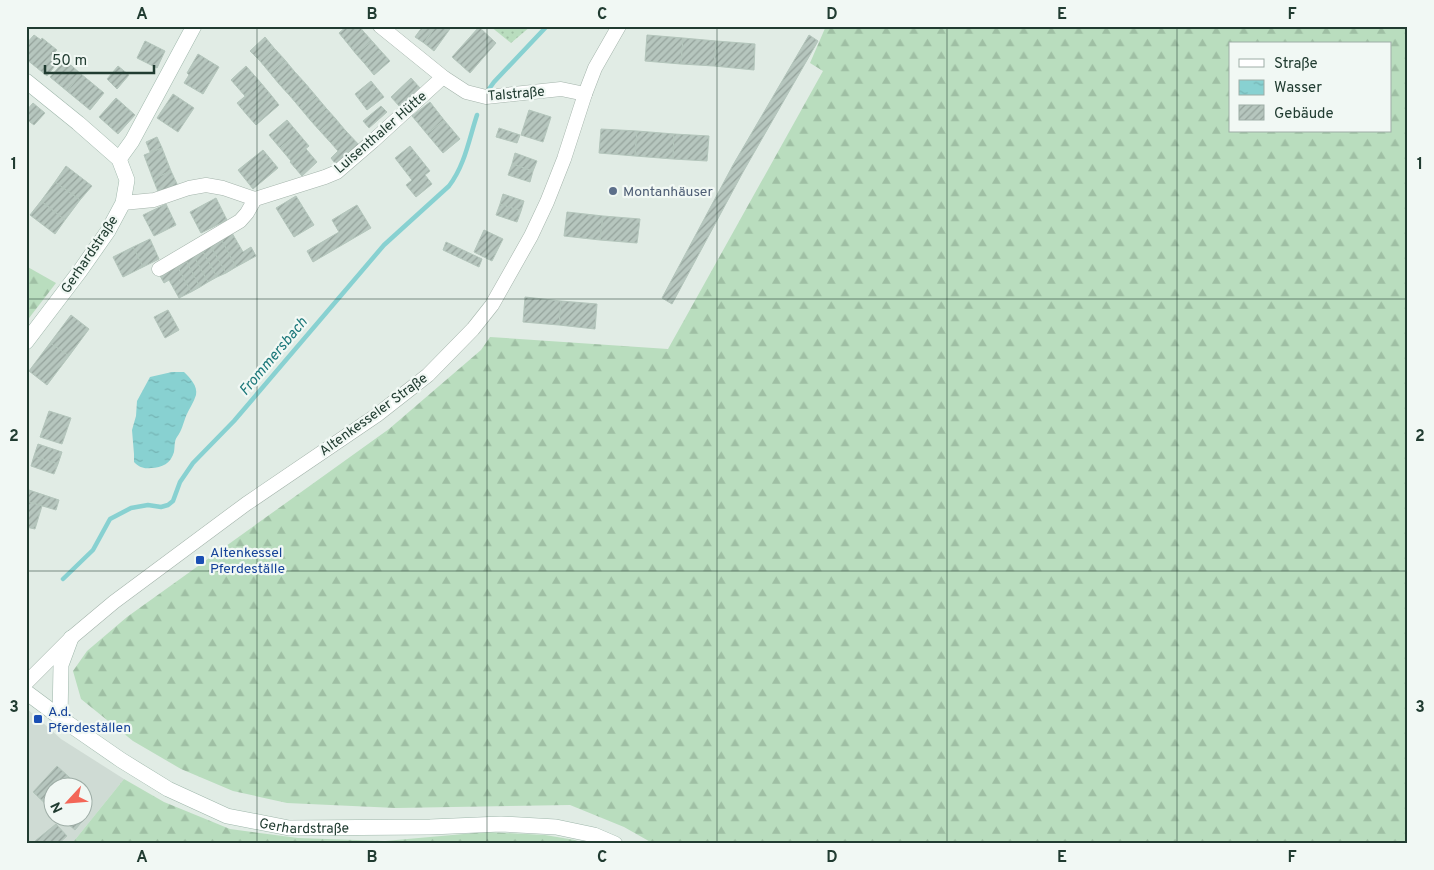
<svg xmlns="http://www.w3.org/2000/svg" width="1434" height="870" font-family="Overpass,sans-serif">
  <defs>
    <pattern id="green-dots" width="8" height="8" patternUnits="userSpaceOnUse" patternTransform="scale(1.25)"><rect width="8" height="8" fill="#b9ddbe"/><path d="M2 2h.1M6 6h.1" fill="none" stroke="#9fbfa4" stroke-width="1.8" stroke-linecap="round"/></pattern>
    <pattern id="forest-firs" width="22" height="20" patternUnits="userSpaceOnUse" patternTransform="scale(1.25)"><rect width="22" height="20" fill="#b9ddbe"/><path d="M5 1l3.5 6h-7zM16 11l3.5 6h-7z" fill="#9fbfa4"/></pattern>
    <pattern id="water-ripples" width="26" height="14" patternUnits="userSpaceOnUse" patternTransform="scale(1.25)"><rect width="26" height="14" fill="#88d1d1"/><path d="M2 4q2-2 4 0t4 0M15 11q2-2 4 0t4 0" fill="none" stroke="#75b4b4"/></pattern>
    <pattern id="building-hatch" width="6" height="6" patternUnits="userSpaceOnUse" patternTransform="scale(1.25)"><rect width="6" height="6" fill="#b6c6be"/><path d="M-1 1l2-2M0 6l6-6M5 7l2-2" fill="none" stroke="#94a29b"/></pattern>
  </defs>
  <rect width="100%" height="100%" fill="#e1ece5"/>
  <path fill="#cfdbd4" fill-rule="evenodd" d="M26 708 61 739 124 779 74 841 69 844H26ZM52 788H82V818H52Z"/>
  <polygon fill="url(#green-dots)" points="490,26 531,26 511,43"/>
  <g fill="url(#forest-firs)" fill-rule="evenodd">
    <path d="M826 26H1408V844H654L624 827 570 805 396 808 287 803 233 791 181 769 133 741 81 699 73 671 87 651 127 617 389 429 481 350 490 337 668 349 823 71 810 63ZM1230 44H1390V131H1230Z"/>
    <polygon points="26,266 56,283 26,322"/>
    <polygon points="124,779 164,802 230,829 298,838 385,841 486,832 545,835 575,840 585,844 69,844 74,841"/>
  </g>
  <path fill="url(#water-ripples)" d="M172 372H184C190 378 198 386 196 395 194 402 189 409 186 416 183 424 182 430 177 437 174 441 175 447 174 452 171 463 162 468 151 468 143 469 139 467 134 462V454L132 430 136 416 137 401 150 377Z"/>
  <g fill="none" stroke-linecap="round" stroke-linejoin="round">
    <g stroke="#88d1d1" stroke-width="4.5">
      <polyline points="489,89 494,82 547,26"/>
      <path d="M63 579 93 550 110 519 131 508 148 505 161 507 168 505 173 501 180 482 193 463 234 421 384 245 449 186C465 165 469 139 477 115"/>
    </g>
  </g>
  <g fill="url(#building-hatch)" stroke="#b3c5bb">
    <polygon points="347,26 359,26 363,31 348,44 339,33"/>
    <polygon points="423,26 436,26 424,43 415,37"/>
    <polygon points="436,26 452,26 434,51 424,43"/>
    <polygon points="479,27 496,43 470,73 452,57"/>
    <polygon points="363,31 372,41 356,54 348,44"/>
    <polygon points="34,35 41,40 42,38 57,50 55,52 62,57 47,76 26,59 26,44"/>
    <polygon points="647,35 683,38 681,64 645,61"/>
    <polygon points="809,35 818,41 743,172 672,304 662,298 733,165"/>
    <polygon points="265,37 274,48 260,61 250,51"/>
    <polygon points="683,38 716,41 714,66 681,64"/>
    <polygon points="145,41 165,51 157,68 137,58"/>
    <polygon points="372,41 380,50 365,64 356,54"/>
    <polygon points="716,41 755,44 754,70 714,66"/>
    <polygon points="274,48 285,60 270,73 260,61"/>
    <polygon points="380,50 390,61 374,75 365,64"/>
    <polygon points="198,54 219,67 203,94 184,83 189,75 187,73"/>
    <polygon points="65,60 81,74 67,91 50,77"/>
    <polygon points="285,60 294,71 279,84 270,73"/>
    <polygon points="118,66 129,75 117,89 107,79"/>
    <polygon points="246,66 261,83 245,96 231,80"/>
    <polygon points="294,71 305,83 290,96 279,84"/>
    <polygon points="81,74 104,93 90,110 67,91"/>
    <polygon points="411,78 420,88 400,107 391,97"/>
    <polygon points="371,81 384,97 367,110 355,94"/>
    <polygon points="261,83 271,95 247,115 237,103"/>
    <polygon points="305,83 316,96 301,109 290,96"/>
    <polygon points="173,94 194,108 178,132 157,118"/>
    <polygon points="271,95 279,105 256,125 247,115"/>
    <polygon points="316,96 326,108 311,121 301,109"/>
    <polygon points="116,98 135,115 118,134 99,117"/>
    <polygon points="430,102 444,120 427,134 412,116"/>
    <polygon points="33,103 45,113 34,125 26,119 26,111"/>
    <polygon points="381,106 387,112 369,128 363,121"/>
    <polygon points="326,108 335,118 320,131 311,121"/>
    <polygon points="529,110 551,117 543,142 521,135"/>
    <polygon points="335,118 345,130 331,143 320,131"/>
    <polygon points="287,120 298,133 280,148 269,135"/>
    <polygon points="444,120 460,139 443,153 427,134"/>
    <polygon points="499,128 520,135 517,143 496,137"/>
    <polygon points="601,129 637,131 635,156 599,153"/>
    <polygon points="345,130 360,146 337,166 331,158 338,151 331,143"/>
    <polygon points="637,131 674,134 673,159 635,156"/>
    <polygon points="298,133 309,146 291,161 280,148"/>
    <polygon points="674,134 709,136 707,161 673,159"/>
    <polygon points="157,137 162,148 150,152 146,142"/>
    <polygon points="410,146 430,171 425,175 432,184 416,197 406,185 412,180 395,158"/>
    <polygon points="162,148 171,171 153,179 144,155"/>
    <polygon points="306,149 317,162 302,176 290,162"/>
    <polygon points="263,150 278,168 253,189 238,170"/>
    <polygon points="515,153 537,161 533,171 512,164"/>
    <polygon points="512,164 533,171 530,182 508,175"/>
    <polygon points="66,166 92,186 80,200 55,182"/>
    <polygon points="171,171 178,186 159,194 153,179"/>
    <polygon points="55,182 80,200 65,220 41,201"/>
    <polygon points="503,194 524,201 521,211 500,204"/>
    <polygon points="296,196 314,225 294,237 276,208"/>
    <polygon points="216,198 227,220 201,233 190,212"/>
    <polygon points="41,201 65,220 55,234 30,215"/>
    <polygon points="166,204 176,225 154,236 143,215"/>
    <polygon points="500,204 521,211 517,222 496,215"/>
    <polygon points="357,205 371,228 313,262 307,251 339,232 332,220"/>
    <polygon points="567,212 603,216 600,240 564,236"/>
    <polygon points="603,216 640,219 637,243 600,240"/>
    <polygon points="484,230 503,239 492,261 474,252"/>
    <polygon points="232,233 243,252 251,247 256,256 236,267 221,239"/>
    <polygon points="150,239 159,259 143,267 133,247"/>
    <polygon points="221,239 236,267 226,273 210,245"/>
    <polygon points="446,242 482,259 479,267 443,250"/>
    <polygon points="210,245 226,273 217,277 202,250"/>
    <polygon points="133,247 143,267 123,277 113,257"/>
    <polygon points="202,250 217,277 208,282 193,255"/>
    <polygon points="193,255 208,282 200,287 185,259"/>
    <polygon points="185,259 200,287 191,292 176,264"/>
    <polygon points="176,264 191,292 179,298 169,280 164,283 159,274"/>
    <polygon points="525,297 561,301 559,325 523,322"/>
    <polygon points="561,301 597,304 595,329 559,325"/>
    <polygon points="168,310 179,330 165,338 154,317"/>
    <polygon points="71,315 89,329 69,356 50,343"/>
    <polygon points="50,343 69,356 47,385 29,371"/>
    <polygon points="49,411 71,418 62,444 40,437"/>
    <polygon points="38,444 62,452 58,464 34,456"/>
    <polygon points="34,456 58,464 54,474 31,466"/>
    <polygon points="26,489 59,500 56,510 26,501"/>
    <polygon points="26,501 42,506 35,529 26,527"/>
    <polygon points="57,766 81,788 52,788 52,810 33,792"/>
    <polygon points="82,807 89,813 75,830 62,819 63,818 82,818"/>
    <polygon points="56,824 67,836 58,844 37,844 35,841"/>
  </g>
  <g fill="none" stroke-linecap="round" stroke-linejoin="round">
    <defs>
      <g id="street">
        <polyline points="380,26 443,77 466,92 486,97 561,89 585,94"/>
        <polyline points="123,203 154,200 189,188 206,185 223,188 255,199 325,177 337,172 373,141 443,77"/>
        <polyline points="159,269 240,221 247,213 255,199"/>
        <polyline points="26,683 71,638 114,602 246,504 377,415 428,375 473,329 492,305 531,236 547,202 564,159 585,94 595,68 619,26"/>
      </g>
      <g id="secondary">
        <polyline points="26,81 78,123 119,159 127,180 123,203 108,231 80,271 26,342"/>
        <polyline points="119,159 132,141 194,26"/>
        <path id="s1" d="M26 692 69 724 121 760 168 789 227 816 289 828 430 827 501 824 556 827 594 835 615 844"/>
        <polyline points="60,718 61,665 71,638"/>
      </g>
    </defs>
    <use href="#street" stroke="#a4b4ab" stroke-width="15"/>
    <use href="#secondary" stroke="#9fb7ab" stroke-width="16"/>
    <use href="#street" stroke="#fff" stroke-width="14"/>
    <use href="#secondary" stroke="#fff" stroke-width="15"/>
  </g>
  <path fill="none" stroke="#213c31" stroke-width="1" stroke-opacity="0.55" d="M257 26V844M487 26V844M717 26V844M947 26V844M1177 26V844M26 299H1408M26 571H1408"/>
  <circle fill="#5c6f8a" stroke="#f1f8f4" stroke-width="2" cx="613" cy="191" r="5"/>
  <g fill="#1a4fb4" stroke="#f1f8f4" stroke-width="2">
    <rect x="195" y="555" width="10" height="10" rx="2.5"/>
    <rect x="33" y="714" width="10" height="10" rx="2.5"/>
  </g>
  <g text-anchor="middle" stroke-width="4.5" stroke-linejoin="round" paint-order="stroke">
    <g font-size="14" fill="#213c31" stroke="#f1f8f4">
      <text transform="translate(516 93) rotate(-5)" y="5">Talstraße</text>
      <text transform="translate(380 132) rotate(-41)" y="5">Luisenthaler Hütte</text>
      <text transform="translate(89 254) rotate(-56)" y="5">Gerhardstraße</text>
      <text transform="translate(373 414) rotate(-36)" y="5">Altenkesseler Straße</text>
      <text dy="5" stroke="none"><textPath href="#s1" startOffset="315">Gerhardstraße</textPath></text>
    </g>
    <g font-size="14" fill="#4e5e75" stroke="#f1f8f4" text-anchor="start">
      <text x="623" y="196">Montanhäuser</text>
    </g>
    <g font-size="14" fill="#164399" stroke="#f1f8f4" text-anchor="start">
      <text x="210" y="557">Altenkessel<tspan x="210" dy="16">Pferdeställe</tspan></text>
      <text x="48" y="716">A.d.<tspan x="48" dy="16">Pferdeställen</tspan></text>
    </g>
    <g font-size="15" font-style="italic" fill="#1b7779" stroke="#f1f8f4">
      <text transform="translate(273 356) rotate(-50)" y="5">Frommersbach</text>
    </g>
  </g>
  <rect width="1434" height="870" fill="none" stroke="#f1f8f4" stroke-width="55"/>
  <rect x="1229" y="42" width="162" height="90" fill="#f1f8f4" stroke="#9eada6"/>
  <rect x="1239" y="59" width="25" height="8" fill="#ffffff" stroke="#9eada6"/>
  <text x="1274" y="68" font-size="15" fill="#213c31">Straße</text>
  <rect x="1239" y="80" width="25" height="15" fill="url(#water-ripples)" stroke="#9eada6"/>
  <text x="1274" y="92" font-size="15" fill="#213c31">Wasser</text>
  <rect x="1239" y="105" width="25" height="15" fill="url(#building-hatch)" stroke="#9eada6"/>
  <text x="1274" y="118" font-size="15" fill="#213c31">Gebäude</text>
  <g transform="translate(68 802) rotate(244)"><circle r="24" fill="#f1f8f4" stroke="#9eada6"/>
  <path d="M0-4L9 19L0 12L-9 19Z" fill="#f36657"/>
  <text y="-8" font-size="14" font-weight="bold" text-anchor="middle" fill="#213c31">N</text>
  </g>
  <path d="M45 65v8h109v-8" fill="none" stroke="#213c31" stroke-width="2.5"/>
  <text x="52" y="65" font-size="15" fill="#213c31" stroke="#f1f8f4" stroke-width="4" paint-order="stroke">50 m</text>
  <rect x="28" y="28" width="1378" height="814" fill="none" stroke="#213c31" stroke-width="2"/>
  <g font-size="16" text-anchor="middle" font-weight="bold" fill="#213c31">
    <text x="142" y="19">A</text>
    <text x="372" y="19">B</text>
    <text x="602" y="19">C</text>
    <text x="832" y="19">D</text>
    <text x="1062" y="19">E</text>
    <text x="1292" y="19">F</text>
    <text x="14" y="169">1</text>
    <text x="1420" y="169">1</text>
    <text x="14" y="441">2</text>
    <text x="1420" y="441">2</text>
    <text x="14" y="712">3</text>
    <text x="1420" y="712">3</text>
    <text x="142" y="862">A</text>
    <text x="372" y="862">B</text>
    <text x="602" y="862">C</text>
    <text x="832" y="862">D</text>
    <text x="1062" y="862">E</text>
    <text x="1292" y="862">F</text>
  </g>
</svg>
